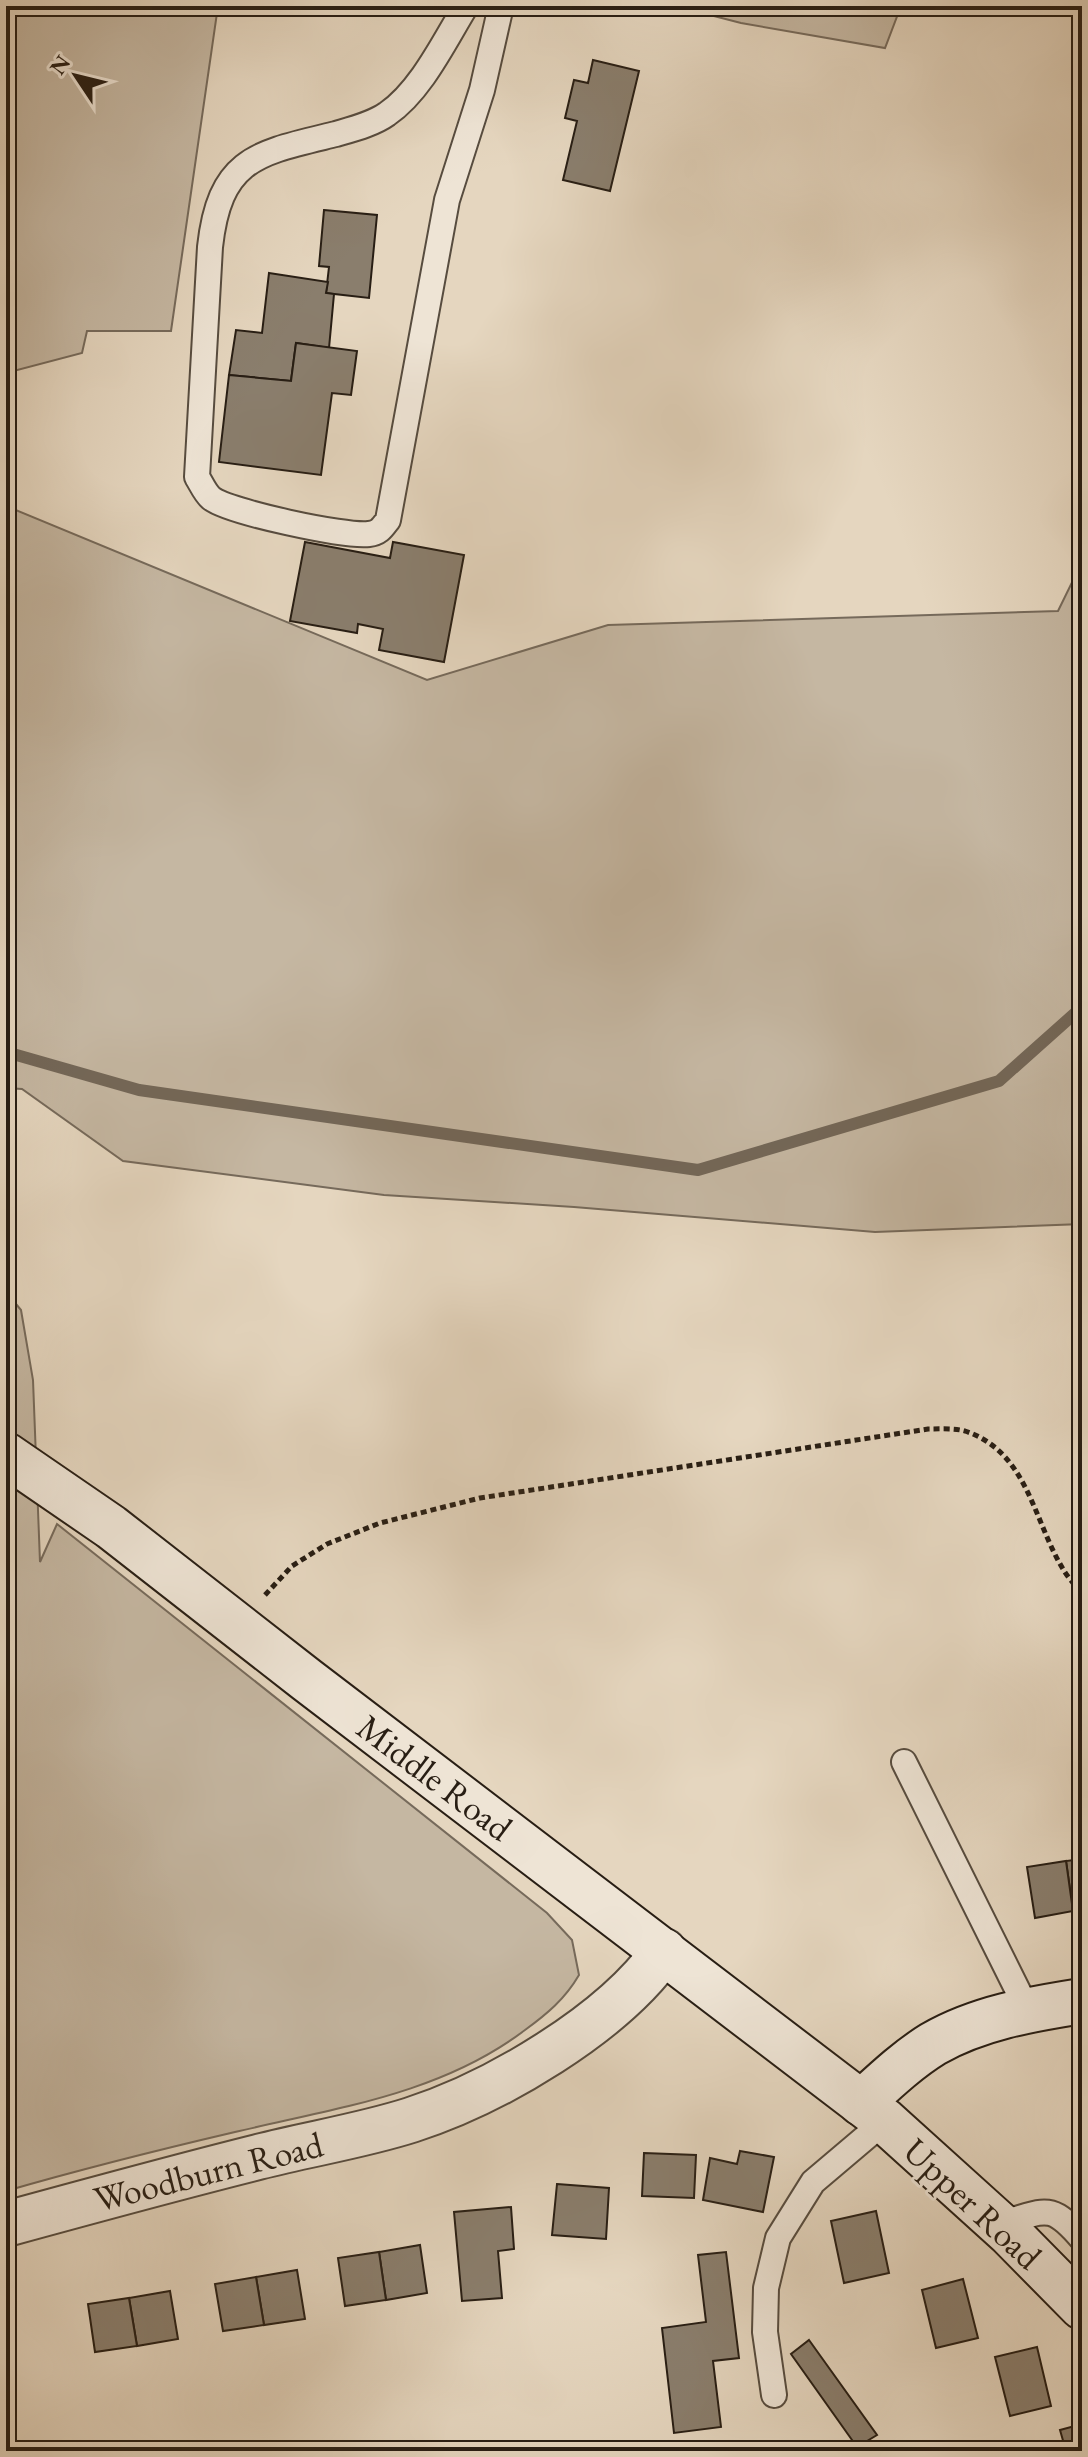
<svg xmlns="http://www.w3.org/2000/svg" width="1088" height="2457" font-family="'EB Garamond',serif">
  <rect width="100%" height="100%" fill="#e5d6bf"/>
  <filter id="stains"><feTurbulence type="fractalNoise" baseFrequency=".0025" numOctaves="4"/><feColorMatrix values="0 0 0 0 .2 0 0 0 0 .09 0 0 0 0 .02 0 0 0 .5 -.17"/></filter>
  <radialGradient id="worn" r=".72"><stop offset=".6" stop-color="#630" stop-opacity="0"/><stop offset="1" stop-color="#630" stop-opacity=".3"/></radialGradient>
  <g fill="#c5b7a2" stroke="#766a5b" stroke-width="2">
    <polygon points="6,6 218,6 171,331 87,331 82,353 6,373"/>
    <polygon points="318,6 419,6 410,16"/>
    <polygon points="675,6 901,6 885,48 741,23"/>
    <polygon points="6,506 427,680 608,625 1058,611 1082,562 1082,1224 875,1232 574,1207 384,1195 123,1161 22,1089 6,1088"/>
    <path d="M6 1292 21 1310 33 1380 40 1562 57 1524 547 1913 572 1940 579 1975C565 1999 547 2014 525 2030 441 2094 336 2108 235 2132 158 2150 82 2169 6 2191Z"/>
  </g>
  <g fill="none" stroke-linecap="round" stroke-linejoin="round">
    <polyline stroke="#736758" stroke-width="12" points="6,1052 139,1090 698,1170 999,1081 1082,1007"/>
  </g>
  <g fill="#8a7e6d" stroke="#281e14" stroke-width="2">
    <polygon points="593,60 639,71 610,191 563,180 577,121 565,118 574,80 588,83"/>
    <polygon points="324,210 377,215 369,298 326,293 329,267 319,266"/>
    <polygon points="269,273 328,282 326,293 334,294 329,348 296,343 291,381 229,375 236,330 262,333"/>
    <polygon points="296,343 357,351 351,395 332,393 321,475 219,462 229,375 291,381"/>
    <polygon points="305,542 390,558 393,542 464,555 444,662 379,650 383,629 358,624 357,633 290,621"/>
    <polygon points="1082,1859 1082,1910 1073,1911 1066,1861"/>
    <polygon points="1066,1861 1073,1911 1035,1918 1027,1867"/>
    <polygon points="740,2151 774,2157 763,2212 703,2200 710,2158 737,2164"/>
    <polygon points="644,2153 696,2155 694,2198 642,2196"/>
    <polygon points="557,2184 609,2188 606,2239 552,2235"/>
    <polygon points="511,2207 514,2249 498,2251 502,2298 462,2301 454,2212"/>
    <polygon points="876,2211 889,2273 844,2283 831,2221"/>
    <polygon points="420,2245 427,2293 386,2300 379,2252"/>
    <polygon points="379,2252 386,2300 345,2306 338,2258"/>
    <polygon points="726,2252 739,2358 713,2361 721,2427 674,2433 662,2328 706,2322 698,2255"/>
    <polygon points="297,2270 305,2319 264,2325 256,2277"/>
    <polygon points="256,2277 264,2325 223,2331 215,2284"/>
    <polygon points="963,2279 978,2338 936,2348 922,2290"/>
    <polygon points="170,2291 178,2339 137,2346 129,2298"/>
    <polygon points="129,2298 137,2346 95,2352 88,2304"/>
    <polygon points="809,2340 877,2435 857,2447 791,2354"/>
    <polygon points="1037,2347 1051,2406 1010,2416 995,2357"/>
    <polygon points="1082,2424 1082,2451 1066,2451 1060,2430"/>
  </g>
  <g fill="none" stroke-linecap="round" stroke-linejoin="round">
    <defs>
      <g id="lane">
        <path d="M466 6C445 40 421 91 387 114 373 124 353 129 336 134 258 153 220 157 210 247L197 477C201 483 205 493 211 498 228 512 346 537 369 534 379 533 382 528 388 520L447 200 482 90 501 6"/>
        <polyline points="904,1762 1028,2011"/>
        <path d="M998 2224C1044 2213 1048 2199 1082 2239"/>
        <polyline points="774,2395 765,2332 766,2288 778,2238 813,2182 885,2121"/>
      </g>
      <path id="street" d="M6 2224C90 2201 174 2178 258 2157 308 2144 361 2136 411 2120 495 2093 613 2024 664 1951"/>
      <g id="secondary">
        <polyline points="6,1455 111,1527 307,1680 885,2121 1010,2234 1082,2307"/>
        <path d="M861 2103C884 2082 907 2060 933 2044 978 2018 1031 2009 1082 2001"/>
      </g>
    </defs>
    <use href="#lane" stroke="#574c3f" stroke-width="28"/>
    <use href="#street" stroke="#574c3f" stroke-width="48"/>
    <use href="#secondary" stroke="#281e14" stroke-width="48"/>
    <path stroke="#281e14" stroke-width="5" stroke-dasharray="6 4" stroke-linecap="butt" d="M265 1595 292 1566 327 1544 380 1523 480 1498 928 1429C940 1429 954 1428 965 1431 1028 1452 1033 1520 1063 1569 1068 1578 1076 1586 1082 1594"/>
    <use href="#lane" stroke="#eee4d5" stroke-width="24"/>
    <use href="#street" stroke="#eee4d5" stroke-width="44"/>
    <use href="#secondary" stroke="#eee4d5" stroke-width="44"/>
  </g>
  <g text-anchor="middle" stroke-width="6" stroke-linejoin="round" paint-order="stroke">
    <g font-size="36" fill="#281e14" stroke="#eee4d5">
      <text transform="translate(435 1777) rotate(37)" y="13">Middle Road</text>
      <text transform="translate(208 2171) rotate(-14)" y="13">Woodburn Road</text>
      <text transform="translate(973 2203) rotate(43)" y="13">Upper Road</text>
    </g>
  </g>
  <rect width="1088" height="2457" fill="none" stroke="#e5d6bf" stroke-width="32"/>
  <rect x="8" y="8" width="1072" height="2441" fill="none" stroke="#281e14" stroke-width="4"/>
  <rect x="16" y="16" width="1056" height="2425" fill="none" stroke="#281e14" stroke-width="2"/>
  <g transform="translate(76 76) rotate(305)" stroke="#eee4d5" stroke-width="6" paint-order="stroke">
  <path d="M0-6L14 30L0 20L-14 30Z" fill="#281e14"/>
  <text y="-12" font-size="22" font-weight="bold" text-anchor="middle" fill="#281e14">N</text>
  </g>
  <rect width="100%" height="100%" filter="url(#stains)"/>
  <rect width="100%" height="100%" fill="url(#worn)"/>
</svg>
